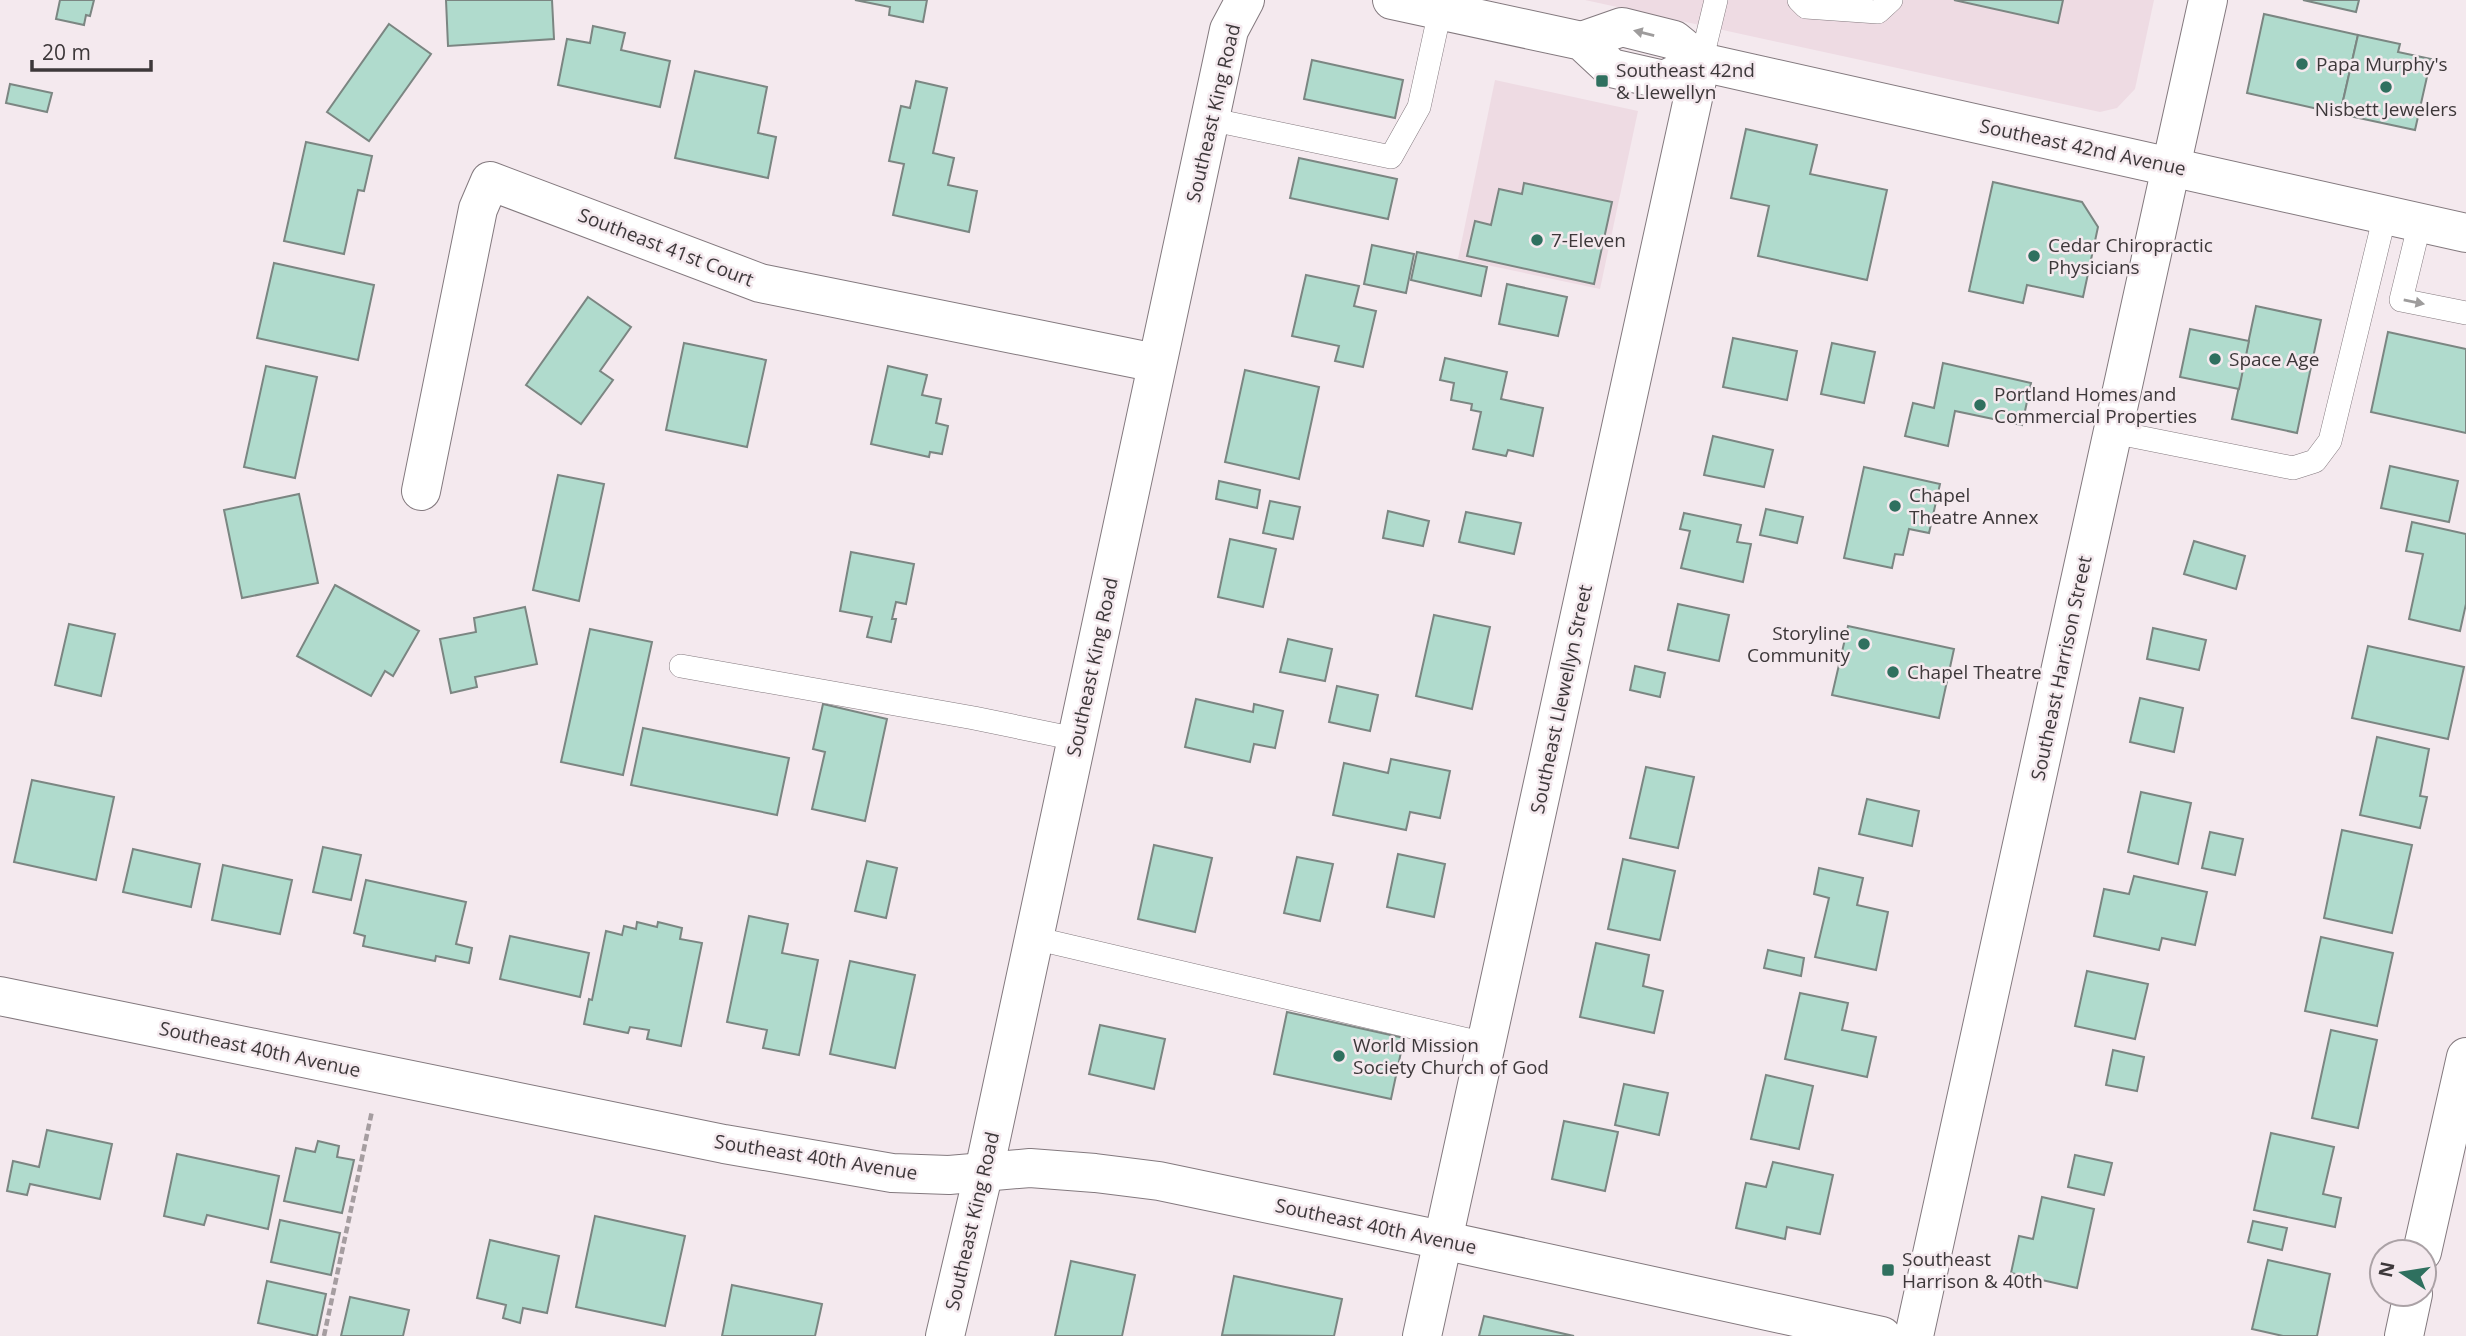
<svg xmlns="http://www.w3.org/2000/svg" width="2466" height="1336" font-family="'Open Sans',sans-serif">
  <rect width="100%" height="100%" fill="#f4e9ee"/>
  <g fill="#eedbe3">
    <polygon points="1585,0 2154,0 2135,89 2117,108 2100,112"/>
    <polygon points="1495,80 1638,111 1600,289 1458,259"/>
  </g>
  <g fill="#b0dbcd" stroke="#7b8682" stroke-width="2">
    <polygon points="60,0 94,0 90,16 86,15 84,25 56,19"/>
    <polygon points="446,0 552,0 554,39 448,46"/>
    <polygon points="855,0 927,0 923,22 889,15 890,7"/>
    <polygon points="1954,0 2063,0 2058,23"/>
    <polygon points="2303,0 2359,0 2356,12"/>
    <polygon points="2264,14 2358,35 2340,114 2247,93"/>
    <polygon points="389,24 431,54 369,141 327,112"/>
    <polygon points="593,26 625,33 621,50 670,61 660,107 558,85 567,39 590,43"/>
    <polygon points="2358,35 2400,44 2398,52 2431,59 2415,130 2340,114"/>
    <polygon points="1312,60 1403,80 1395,118 1304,99"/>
    <polygon points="695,71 767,87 758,133 776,137 768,178 675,158"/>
    <polygon points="916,81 947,88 933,153 954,158 948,185 977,191 969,232 893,215 904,164 889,161 901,106 910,108"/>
    <polygon points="10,84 52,93 47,112 6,103"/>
    <polygon points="1746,129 1817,145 1810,174 1887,190 1867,280 1758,256 1769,206 1731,198"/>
    <polygon points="306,142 372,156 364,191 358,190 344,254 284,241"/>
    <polygon points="1299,158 1397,179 1388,219 1290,198"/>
    <polygon points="1993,182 2082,202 2098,227 2083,297 2027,285 2023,303 1969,291"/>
    <polygon points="1524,183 1612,202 1594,284 1467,256 1475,221 1491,225 1499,189 1522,194"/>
    <polygon points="1372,245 1414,254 1406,293 1364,284"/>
    <polygon points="1417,252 1487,267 1481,296 1411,280"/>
    <polygon points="274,263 374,285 358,360 257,338"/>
    <polygon points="1306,275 1359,286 1354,306 1376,311 1363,367 1335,361 1339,346 1292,336"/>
    <polygon points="1507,284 1567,297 1558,336 1499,324"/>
    <polygon points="588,297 631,327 600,371 613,380 581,424 526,385"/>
    <polygon points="2256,306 2321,320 2297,433 2232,419"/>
    <polygon points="2190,329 2249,341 2239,389 2180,377"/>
    <polygon points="2388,332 2466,349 2466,433 2371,412"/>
    <polygon points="1733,338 1797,351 1787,400 1723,387"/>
    <polygon points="684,343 766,360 747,447 666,430"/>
    <polygon points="1832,343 1875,352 1864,403 1821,394"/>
    <polygon points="1445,358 1507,372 1501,399 1543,408 1533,456 1508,450 1506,456 1473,449 1481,412 1471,410 1472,404 1451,400 1454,383 1440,380"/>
    <polygon points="1943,363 2031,383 2022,425 1955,411 1948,446 1905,436 1913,403 1934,408"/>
    <polygon points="266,366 317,377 295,478 244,467"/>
    <polygon points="888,366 927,375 922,395 941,399 936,423 948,426 942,454 930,452 929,457 871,444"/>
    <polygon points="1245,370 1319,387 1299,479 1225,462"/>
    <polygon points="1713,436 1773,450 1764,487 1704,475"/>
    <polygon points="2390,466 2458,481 2449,522 2381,508"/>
    <polygon points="1864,467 1940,484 1929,533 1909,529 1903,555 1895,554 1892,568 1844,558"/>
    <polygon points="558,475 604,484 579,601 533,590"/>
    <polygon points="1219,481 1260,490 1257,508 1216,499"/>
    <polygon points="299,494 318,583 242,598 224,510"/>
    <polygon points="1270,501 1300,507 1293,539 1263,533"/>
    <polygon points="1766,509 1803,517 1797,543 1760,535"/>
    <polygon points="1388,511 1429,521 1423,546 1383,538"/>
    <polygon points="1466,512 1521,523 1514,554 1459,542"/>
    <polygon points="1684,513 1741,525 1737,542 1751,544 1743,582 1681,568 1690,531 1680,529"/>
    <polygon points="2412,522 2466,534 2466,604 2460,631 2409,619 2423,554 2406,551"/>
    <polygon points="1230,539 1276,549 1263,607 1218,597"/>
    <polygon points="2194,541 2245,556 2236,589 2184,574"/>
    <polygon points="851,552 914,564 906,604 896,602 892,619 896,619 891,642 867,637 872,617 840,611"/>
    <polygon points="335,585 419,631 393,676 385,671 371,696 297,656"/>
    <polygon points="1678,604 1729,615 1719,661 1668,650"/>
    <polygon points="525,607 537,664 475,677 477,687 451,693 440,639 476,632 474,618"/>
    <polygon points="1434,615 1490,627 1472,709 1416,696"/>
    <polygon points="69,624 115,634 101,696 55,685"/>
    <polygon points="1848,626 1954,649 1939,718 1832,695"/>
    <polygon points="2153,628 2206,640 2199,670 2147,659"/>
    <polygon points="590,629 652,642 623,775 561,762"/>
    <polygon points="1288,639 1332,649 1325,681 1280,672"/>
    <polygon points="2368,646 2464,667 2448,739 2352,718"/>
    <polygon points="1635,666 1665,673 1660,697 1630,690"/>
    <polygon points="1337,686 1378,695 1370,731 1329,722"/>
    <polygon points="2140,698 2183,708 2174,752 2130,742"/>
    <polygon points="1196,699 1253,712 1254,704 1283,711 1275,748 1254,744 1250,762 1185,747"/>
    <polygon points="823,704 887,719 865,821 812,809 825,752 813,749"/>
    <polygon points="643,728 789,758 777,815 631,785"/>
    <polygon points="2377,737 2429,749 2420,796 2427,797 2420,828 2360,815"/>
    <polygon points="1391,759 1450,771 1440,818 1410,812 1406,830 1333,815 1344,763 1388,773"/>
    <polygon points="1646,767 1694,777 1678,848 1630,838"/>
    <polygon points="32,780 114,797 96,880 14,862"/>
    <polygon points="2141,792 2191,803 2178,864 2128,852"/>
    <polygon points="1867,799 1919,811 1912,846 1859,834"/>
    <polygon points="2342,830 2412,845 2392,933 2324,918"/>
    <polygon points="2210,832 2243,839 2235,875 2202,868"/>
    <polygon points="1154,845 1212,858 1195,932 1138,919"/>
    <polygon points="323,847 361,855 351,900 313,892"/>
    <polygon points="133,849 200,864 191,907 123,892"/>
    <polygon points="1398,854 1445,864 1434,917 1387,907"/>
    <polygon points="1297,857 1333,864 1320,921 1284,913"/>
    <polygon points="1623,859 1675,871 1660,940 1608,929"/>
    <polygon points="867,861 897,868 886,918 855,911"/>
    <polygon points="223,865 292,880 280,934 212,920"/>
    <polygon points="1819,868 1863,878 1857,905 1888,912 1876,970 1815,957 1829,898 1814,894"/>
    <polygon points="2134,876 2207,892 2195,945 2162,938 2159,950 2094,936 2104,889 2129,894"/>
    <polygon points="366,880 466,902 456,944 472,948 469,963 436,956 435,961 363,946 365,936 354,933"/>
    <polygon points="749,916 788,924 782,953 818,960 799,1055 763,1048 767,1030 727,1022"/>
    <polygon points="637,922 657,927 658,922 682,928 680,939 702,943 681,1046 647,1039 649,1030 630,1027 628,1033 584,1024 589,999 592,1000 606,931 622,935 624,926 636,929"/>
    <polygon points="510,936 589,953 580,997 500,979"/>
    <polygon points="2321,937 2393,953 2377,1026 2305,1011"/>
    <polygon points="1596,943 1649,955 1643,986 1663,991 1654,1033 1580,1017"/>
    <polygon points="1768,950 1804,958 1801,976 1764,968"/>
    <polygon points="850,961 915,975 895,1068 830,1054"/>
    <polygon points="2087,971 2148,984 2135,1039 2075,1026"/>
    <polygon points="1800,993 1848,1003 1842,1030 1876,1037 1867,1077 1785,1059"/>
    <polygon points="1287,1012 1404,1038 1391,1099 1274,1074"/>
    <polygon points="1100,1025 1165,1039 1154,1089 1089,1074"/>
    <polygon points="2331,1030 2377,1040 2358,1128 2312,1118"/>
    <polygon points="2113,1050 2144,1057 2137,1091 2106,1085"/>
    <polygon points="1766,1075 1813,1086 1799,1149 1751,1139"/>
    <polygon points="1624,1084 1668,1093 1659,1135 1615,1125"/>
    <polygon points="1564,1121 1618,1132 1605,1191 1552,1179"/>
    <polygon points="47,1130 112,1144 100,1199 30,1184 27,1195 7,1191 13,1161 39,1167"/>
    <polygon points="2271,1133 2334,1147 2323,1194 2341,1198 2335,1227 2254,1210"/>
    <polygon points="318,1141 339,1146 337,1157 354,1160 342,1213 284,1201 296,1148 315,1152"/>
    <polygon points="177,1154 279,1176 268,1229 207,1215 204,1225 164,1216"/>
    <polygon points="2075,1155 2112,1163 2104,1195 2068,1187"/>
    <polygon points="1773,1162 1833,1175 1820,1234 1787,1227 1785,1239 1736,1228 1746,1183 1766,1187"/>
    <polygon points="2042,1197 2094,1209 2077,1288 2011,1273 2019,1236 2033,1239"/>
    <polygon points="595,1216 685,1236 665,1326 576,1307"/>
    <polygon points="280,1220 340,1233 331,1275 271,1262"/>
    <polygon points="2253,1221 2287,1228 2282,1250 2248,1242"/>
    <polygon points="490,1240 559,1256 547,1313 523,1308 520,1323 503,1318 506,1305 477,1298"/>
    <polygon points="2268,1260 2330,1274 2317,1336 2283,1336 2252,1329"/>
    <polygon points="1071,1261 1135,1275 1122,1336 1055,1336"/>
    <polygon points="1234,1276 1342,1299 1334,1336 1222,1335"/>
    <polygon points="267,1281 326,1294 317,1336 258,1323"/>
    <polygon points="732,1285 822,1304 815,1336 722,1336"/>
    <polygon points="350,1297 409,1310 403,1336 341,1336"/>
    <polygon points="1484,1316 1574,1336 1479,1336"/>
  </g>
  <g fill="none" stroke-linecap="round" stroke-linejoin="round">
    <defs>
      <g id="lane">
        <polyline points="1799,0 1806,7 1878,12 1891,0"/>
        <polyline points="1701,62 1716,0"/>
        <polyline points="1209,119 1391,157 1419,107 1440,11"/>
        <polyline points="2420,222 2401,300 2466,313"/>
        <polyline points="2113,432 2293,468 2315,461 2330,441 2385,215"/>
        <polyline points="681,666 974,718 1076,739"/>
        <polyline points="1034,938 1485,1044"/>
      </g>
      <g id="street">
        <polyline points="2171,167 2208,0"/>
        <polyline points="421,491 478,209 490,181 760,283 1156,363"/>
        <polyline points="0,996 724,1144 892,1173 949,1175 1030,1168 1095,1173 1159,1181 1442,1240 1882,1336"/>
        <polyline points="2422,1252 2466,1057"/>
        <polyline points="945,1336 984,1171 1229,30 1245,0"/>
        <polyline points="1422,1336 1701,62"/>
        <polyline points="2404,1336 2413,1294"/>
      </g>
      <g id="secondary">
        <polyline points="1392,0 1582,41 1611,68 1664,80 1701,62"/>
        <polyline points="1582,41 1622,27 1674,40 1701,62 2466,233"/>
        <polyline points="1914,1336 2171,167"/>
      </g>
    </defs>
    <use href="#lane" stroke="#83797e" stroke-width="24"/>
    <use href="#street" stroke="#83797e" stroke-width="40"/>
    <use href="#secondary" stroke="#83797e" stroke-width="40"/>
    <polyline stroke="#a59da0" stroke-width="4.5" stroke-dasharray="7 3.5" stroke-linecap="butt" points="324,1336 372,1111"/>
    <use href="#lane" stroke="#fff" stroke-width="23"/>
    <use href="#street" stroke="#fff" stroke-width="38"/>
    <use href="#secondary" stroke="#fff" stroke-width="38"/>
  </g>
  <defs><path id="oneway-solid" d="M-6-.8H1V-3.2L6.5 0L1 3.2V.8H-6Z" transform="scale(1.75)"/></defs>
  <g fill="#9e9c9c">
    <use href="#oneway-solid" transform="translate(1644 33) rotate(-166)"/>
    <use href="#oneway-solid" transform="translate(2414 302) rotate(11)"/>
  </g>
  <g fill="#2f705f" stroke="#f4e9ee" stroke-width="2.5">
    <circle cx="2302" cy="64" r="7"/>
    <rect x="1595" y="74" width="14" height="14" rx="3.5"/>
    <circle cx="2386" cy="87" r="7"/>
    <circle cx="1537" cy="240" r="7"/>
    <circle cx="2034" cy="256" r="7"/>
    <circle cx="2215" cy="359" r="7"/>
    <circle cx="1980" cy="405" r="7"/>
    <circle cx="1895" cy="506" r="7"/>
    <circle cx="1864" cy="644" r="7"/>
    <circle cx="1893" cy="672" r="7"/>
    <circle cx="1339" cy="1056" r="7"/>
    <rect x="1881" y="1263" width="14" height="14" rx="3.5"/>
  </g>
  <g text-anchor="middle" stroke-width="5" stroke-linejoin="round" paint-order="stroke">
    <g font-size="19" fill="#3d383a" stroke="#f4e9ee" text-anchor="start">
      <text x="2316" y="71">Papa Murphy's</text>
      <text x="1616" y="77">Southeast 42nd<tspan x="1616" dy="22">&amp; Llewellyn</tspan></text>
      <text x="2386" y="116" text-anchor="middle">Nisbett Jewelers</text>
      <text x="1551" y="247">7-Eleven</text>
      <text x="2048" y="252">Cedar Chiropractic<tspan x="2048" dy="22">Physicians</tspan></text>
      <text x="2229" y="366">Space Age</text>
      <text x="1994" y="401">Portland Homes and<tspan x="1994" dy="22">Commercial Properties</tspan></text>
      <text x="1909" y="502">Chapel<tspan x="1909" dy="22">Theatre Annex</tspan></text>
      <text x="1850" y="640" text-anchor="end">Storyline<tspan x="1850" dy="22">Community</tspan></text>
      <text x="1907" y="679">Chapel Theatre</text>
      <text x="1353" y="1052">World Mission<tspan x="1353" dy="22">Society Church of God</tspan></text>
      <text x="1902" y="1266">Southeast<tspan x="1902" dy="22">Harrison &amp; 40th</tspan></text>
    </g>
    <g font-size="19" fill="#3d383a" stroke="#f4e9ee">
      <text transform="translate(1213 113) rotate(-77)" y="7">Southeast King Road</text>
      <text transform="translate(2083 147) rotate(12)" y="7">Southeast 42nd Avenue</text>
      <text transform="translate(666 247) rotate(21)" y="7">Southeast 41st Court</text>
      <text transform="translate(1092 667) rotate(-78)" y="7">Southeast King Road</text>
      <text transform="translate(2061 668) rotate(-78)" y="7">Southeast Harrison Street</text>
      <text transform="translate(1561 699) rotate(-78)" y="7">Southeast Llewellyn Street</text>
      <text transform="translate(260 1049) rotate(12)" y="7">Southeast 40th Avenue</text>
      <text transform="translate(816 1157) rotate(9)" y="7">Southeast 40th Avenue</text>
      <text transform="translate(972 1221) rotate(-77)" y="7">Southeast King Road</text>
      <text transform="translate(1376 1226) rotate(12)" y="7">Southeast 40th Avenue</text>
    </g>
  </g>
  <g transform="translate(2403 1273) rotate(282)"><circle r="33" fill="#f4e9ee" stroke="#aba2a6" stroke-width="2"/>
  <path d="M0-5L12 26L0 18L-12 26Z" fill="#2f705f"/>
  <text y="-10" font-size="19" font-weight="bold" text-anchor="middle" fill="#3d383a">N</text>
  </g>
  <path d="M32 60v10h119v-10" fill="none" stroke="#3d383a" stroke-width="3.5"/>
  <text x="42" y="60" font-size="21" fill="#3d383a" stroke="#f4e9ee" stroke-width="5" paint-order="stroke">20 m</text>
</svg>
